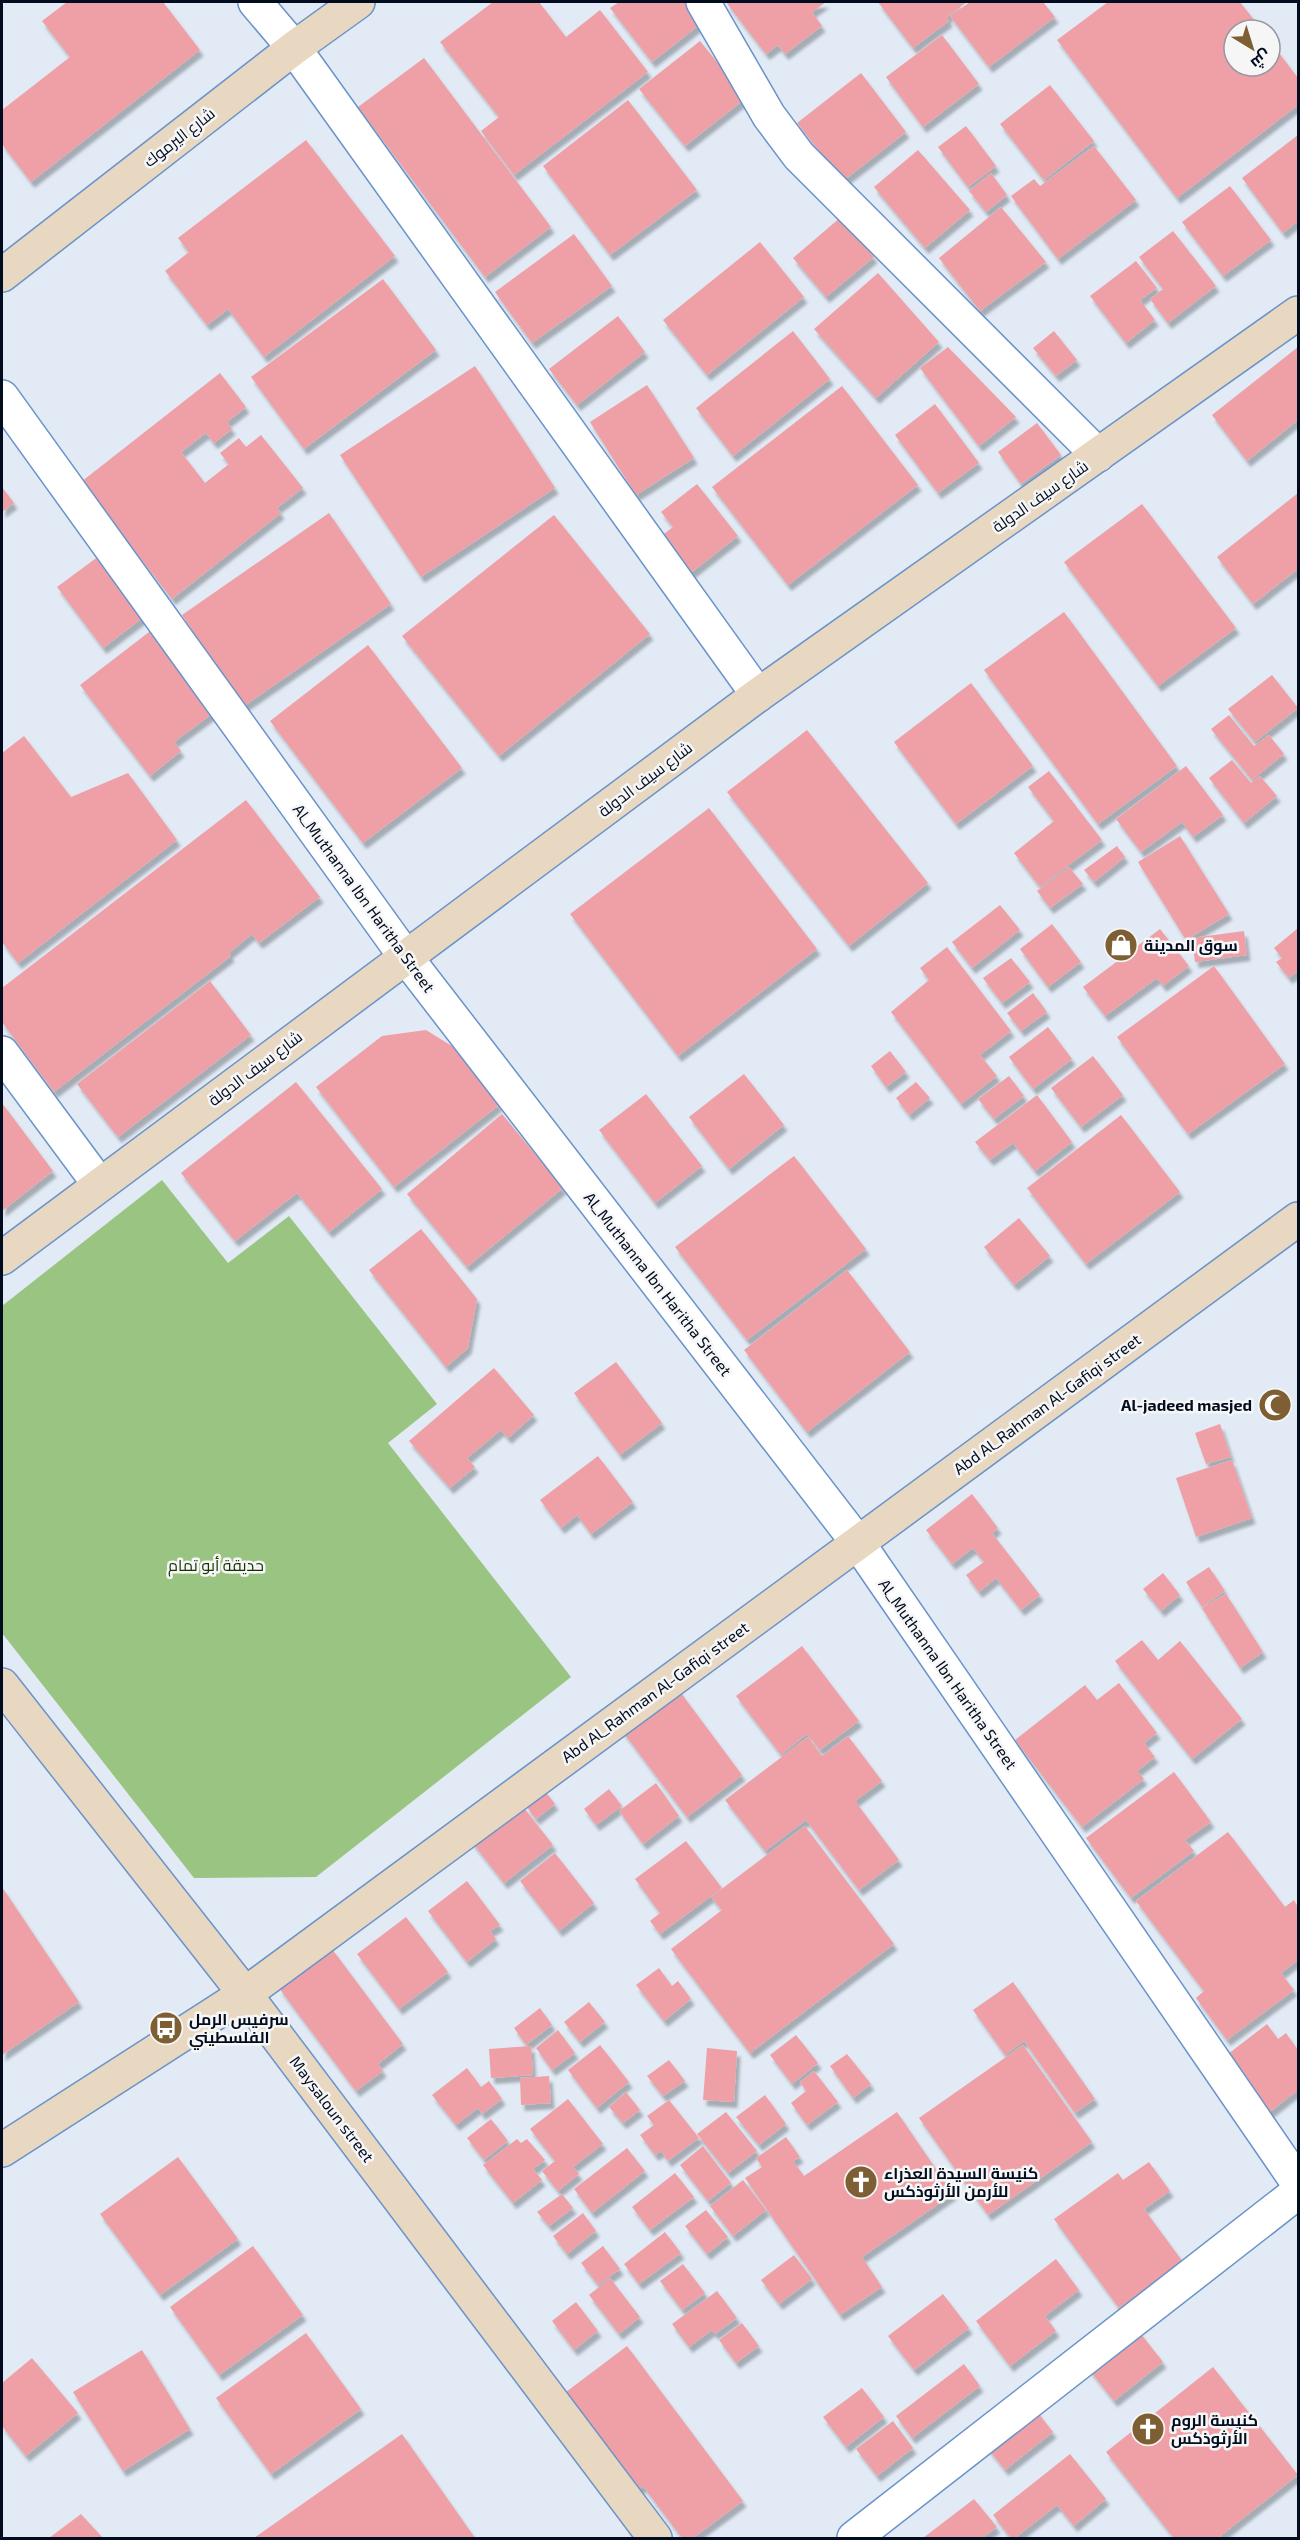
<svg xmlns="http://www.w3.org/2000/svg" width="1300" height="2540" font-family="'Exo 2',Cairo,sans-serif">
  <defs>
    <filter id="shadow"><feDropShadow dx="3.5" dy="6" stdDeviation="1.5" flood-color="#0004"/></filter>
  </defs>
  <rect width="100%" height="100%" fill="#e1eaf5"/>
  <polygon fill="#99c481" points="162,1180 228,1263 289,1216 437,1404 388,1443 571,1677 316,1877 194,1878 2,1633 2,1306"/>
  <g fill="#eea0a6" filter="url(#shadow)">
    <polygon points="67,2 163,2 200,50 31,182 2,144 2,110 70,57 42,21"/>
    <polygon points="493,2 539,2 566,37 600,10 648,72 514,175 481,131 499,117 440,42"/>
    <polygon points="619,2 687,2 703,22 652,62 610,8"/>
    <polygon points="726,2 826,2 812,12 822,26 785,54 778,45 766,54"/>
    <polygon points="878,2 967,2 947,17 949,21 913,48"/>
    <polygon points="970,2 1043,2 1055,17 989,67 950,16"/>
    <polygon points="1108,2 1240,2 1262,30 1234,30 1234,66 1270,66 1270,41 1298,78 1298,105 1177,198 1057,40"/>
    <polygon points="942,35 979,84 923,127 886,77"/>
    <polygon points="700,41 746,98 685,146 639,89"/>
    <polygon points="424,58 551,227 485,277 358,107"/>
    <polygon points="861,73 906,132 843,181 797,123"/>
    <polygon points="1050,85 1094,141 1044,180 1000,124"/>
    <polygon points="628,100 697,190 610,255 543,166"/>
    <polygon points="966,126 996,166 968,187 938,147"/>
    <polygon points="1298,135 1298,221 1283,233 1242,178"/>
    <polygon points="306,140 395,256 264,357 228,309 207,325 165,271 189,252 178,238"/>
    <polygon points="1094,146 1136,200 1058,259 1011,196 1034,179 1040,186"/>
    <polygon points="918,150 970,210 925,248 874,187"/>
    <polygon points="991,173 1007,195 986,212 969,191"/>
    <polygon points="1230,186 1271,240 1223,276 1182,222"/>
    <polygon points="1001,207 1046,262 980,311 939,258"/>
    <polygon points="841,217 874,257 826,297 793,258"/>
    <polygon points="1173,231 1216,286 1168,323 1150,299 1163,289 1139,257"/>
    <polygon points="574,234 612,286 532,343 495,292"/>
    <polygon points="760,242 804,297 707,375 663,320"/>
    <polygon points="1136,261 1157,288 1140,300 1155,320 1126,343 1090,296"/>
    <polygon points="878,273 939,342 876,398 814,329"/>
    <polygon points="383,279 436,350 304,449 251,377"/>
    <polygon points="618,316 645,352 577,405 549,369"/>
    <polygon points="793,331 830,379 733,456 696,408"/>
    <polygon points="1054,331 1077,360 1056,376 1033,348"/>
    <polygon points="948,347 1016,417 979,446 920,368"/>
    <polygon points="1298,347 1298,420 1247,461 1212,415"/>
    <polygon points="475,366 555,488 421,577 340,455"/>
    <polygon points="220,373 246,407 227,422 232,429 214,443 206,433 181,452 205,483 229,464 220,453 239,438 246,447 261,435 303,488 277,508 281,513 172,599 81,482"/>
    <polygon points="647,385 694,458 636,495 590,422"/>
    <polygon points="842,386 918,485 788,585 712,487"/>
    <polygon points="935,404 979,463 938,493 895,435"/>
    <polygon points="1037,423 1061,455 1021,484 998,452"/>
    <polygon points="697,484 738,536 683,579 653,542 673,527 661,512"/>
    <polygon points="2,487 14,503 2,512"/>
    <polygon points="1298,493 1298,569 1253,604 1217,557"/>
    <polygon points="1142,504 1236,628 1158,686 1064,562"/>
    <polygon points="329,513 391,604 244,706 182,615"/>
    <polygon points="554,515 650,634 499,756 402,636"/>
    <polygon points="99,556 145,616 103,648 57,587"/>
    <polygon points="1064,612 1177,766 1098,824 984,670"/>
    <polygon points="153,629 216,711 174,742 181,751 150,776 80,685"/>
    <polygon points="368,645 462,768 363,843 270,721"/>
    <polygon points="1272,675 1298,708 1255,742 1228,709"/>
    <polygon points="971,683 1033,766 956,824 894,742"/>
    <polygon points="1229,715 1254,746 1269,735 1284,754 1252,780 1211,729"/>
    <polygon points="807,730 928,883 849,946 727,792"/>
    <polygon points="24,736 71,797 128,773 177,840 18,963 2,942 2,753"/>
    <polygon points="1232,760 1251,783 1260,776 1277,796 1244,823 1209,778"/>
    <polygon points="1186,766 1223,815 1193,837 1182,822 1141,852 1116,819"/>
    <polygon points="1049,771 1102,840 1040,887 1014,853 1054,821 1028,787"/>
    <polygon points="246,800 320,897 259,943 252,934 229,953 231,956 54,1092 2,1022 2,988"/>
    <polygon points="709,808 817,949 678,1056 570,914"/>
    <polygon points="1180,836 1229,914 1186,940 1138,862"/>
    <polygon points="1117,846 1125,857 1094,882 1084,870"/>
    <polygon points="1069,867 1083,884 1050,908 1037,891"/>
    <polygon points="1000,905 1020,930 972,968 952,942"/>
    <polygon points="1052,924 1081,962 1048,987 1020,949"/>
    <polygon points="1298,928 1298,971 1289,978 1276,962 1282,958 1274,948"/>
    <polygon points="1160,929 1189,966 1163,986 1157,978 1105,1016 1083,987"/>
    <polygon points="1244,931 1247,955 1195,962 1192,938"/>
    <polygon points="947,947 1011,1031 980,1055 997,1076 961,1104 891,1012 929,980 920,968"/>
    <polygon points="1011,958 1030,982 1002,1003 983,978"/>
    <polygon points="1214,966 1285,1064 1188,1134 1117,1037"/>
    <polygon points="210,981 251,1035 118,1137 77,1084"/>
    <polygon points="1033,993 1047,1012 1021,1031 1007,1013"/>
    <polygon points="1048,1027 1072,1059 1033,1089 1009,1057"/>
    <polygon points="426,1030 455,1048 499,1105 394,1187 316,1087 382,1036"/>
    <polygon points="890,1051 906,1072 886,1087 871,1066"/>
    <polygon points="1093,1056 1123,1095 1081,1127 1051,1088"/>
    <polygon points="744,1074 784,1125 729,1169 689,1117"/>
    <polygon points="1009,1076 1024,1096 994,1119 978,1099"/>
    <polygon points="296,1082 382,1189 329,1232 297,1193 235,1241 181,1173"/>
    <polygon points="916,1082 930,1098 909,1115 896,1098"/>
    <polygon points="646,1094 702,1166 655,1203 599,1130"/>
    <polygon points="1037,1095 1072,1142 1035,1171 1013,1143 990,1160 975,1142"/>
    <polygon points="2,1103 53,1171 2,1211"/>
    <polygon points="502,1114 563,1188 467,1267 407,1194"/>
    <polygon points="1121,1115 1180,1192 1086,1264 1027,1188"/>
    <polygon points="794,1156 866,1249 747,1340 675,1247"/>
    <polygon points="1019,1218 1050,1256 1014,1285 984,1247"/>
    <polygon points="421,1229 477,1299 468,1348 446,1367 369,1270"/>
    <polygon points="847,1270 910,1352 807,1432 744,1350"/>
    <polygon points="616,1362 662,1423 620,1455 574,1393"/>
    <polygon points="494,1368 534,1415 508,1438 501,1430 467,1458 475,1467 450,1488 409,1441"/>
    <polygon points="1220,1424 1231,1457 1206,1464 1195,1433"/>
    <polygon points="598,1456 633,1502 591,1534 577,1515 561,1528 540,1500"/>
    <polygon points="1232,1460 1252,1518 1196,1537 1176,1478"/>
    <polygon points="972,1494 998,1528 992,1533 1040,1595 1021,1610 996,1578 979,1592 966,1575 984,1562 973,1548 952,1564 926,1530"/>
    <polygon points="1209,1567 1225,1591 1202,1607 1186,1582"/>
    <polygon points="1163,1573 1180,1595 1161,1611 1143,1589"/>
    <polygon points="1226,1594 1263,1652 1240,1668 1202,1608"/>
    <polygon points="1142,1640 1158,1660 1180,1641 1242,1719 1192,1759 1115,1661"/>
    <polygon points="802,1646 859,1721 820,1750 807,1734 781,1755 736,1696"/>
    <polygon points="1119,1683 1157,1733 1144,1743 1155,1757 1137,1771 1144,1779 1082,1827 1015,1740 1085,1685 1097,1700"/>
    <polygon points="675,1685 742,1775 687,1817 620,1728"/>
    <polygon points="848,1736 882,1781 855,1801 899,1860 859,1890 806,1820 765,1851 725,1800 808,1737 822,1756"/>
    <polygon points="1174,1772 1211,1822 1185,1840 1194,1851 1131,1898 1086,1838"/>
    <polygon points="656,1783 679,1816 643,1844 619,1811"/>
    <polygon points="609,1789 622,1806 596,1825 584,1809"/>
    <polygon points="545,1791 555,1804 536,1819 526,1806"/>
    <polygon points="520,1803 553,1845 504,1883 471,1841"/>
    <polygon points="805,1826 894,1944 750,2053 671,1949 722,1910 711,1897"/>
    <polygon points="1228,1832 1285,1907 1294,1900 1298,1907 1298,1960 1281,1973 1294,1990 1227,2040 1196,1998 1204,1991 1136,1901"/>
    <polygon points="686,1841 722,1888 660,1934 650,1921 660,1913 635,1879"/>
    <polygon points="555,1853 594,1903 559,1931 520,1881"/>
    <polygon points="467,1881 500,1925 490,1931 496,1939 467,1962 428,1911"/>
    <polygon points="2,1887 79,2002 2,2055"/>
    <polygon points="406,1917 448,1972 399,2009 357,1954"/>
    <polygon points="332,1949 403,2044 378,2064 383,2071 356,2091 279,1988"/>
    <polygon points="659,1968 672,1986 678,1981 691,1999 664,2021 636,1985"/>
    <polygon points="1013,1982 1095,2099 1075,2113 1024,2041 1005,2055 973,2010"/>
    <polygon points="589,2002 605,2022 580,2042 564,2022"/>
    <polygon points="540,2008 552,2025 526,2045 514,2028"/>
    <polygon points="1267,2024 1278,2039 1286,2033 1298,2050 1298,2090 1262,2118 1219,2061"/>
    <polygon points="558,2030 575,2053 552,2070 536,2048"/>
    <polygon points="796,2035 818,2063 792,2084 770,2055"/>
    <polygon points="600,2045 629,2082 597,2108 568,2070"/>
    <polygon points="1023,2045 1092,2142 988,2215 919,2118"/>
    <polygon points="531,2046 533,2075 491,2078 489,2049"/>
    <polygon points="707,2048 737,2051 734,2102 703,2100"/>
    <polygon points="847,2054 871,2084 853,2098 830,2066"/>
    <polygon points="669,2060 685,2081 663,2096 647,2076"/>
    <polygon points="467,2068 481,2087 489,2081 502,2099 482,2114 478,2108 456,2125 432,2095"/>
    <polygon points="814,2071 838,2102 807,2125 791,2103 806,2091 800,2082"/>
    <polygon points="549,2076 551,2103 521,2105 520,2078"/>
    <polygon points="626,2092 640,2110 623,2123 609,2107"/>
    <polygon points="765,2095 786,2124 759,2145 736,2117"/>
    <polygon points="568,2099 603,2144 573,2167 579,2174 558,2191 542,2171 555,2161 530,2129"/>
    <polygon points="669,2100 699,2138 668,2161 661,2151 655,2155 640,2135 654,2125 647,2116"/>
    <polygon points="726,2112 757,2151 728,2173 697,2134"/>
    <polygon points="897,2112 953,2194 862,2257 882,2287 840,2315 745,2178 762,2167 756,2158 786,2137 800,2157 793,2161 804,2176"/>
    <polygon points="491,2119 508,2141 484,2160 467,2138"/>
    <polygon points="517,2139 521,2143 527,2139 545,2160 533,2169 542,2180 513,2203 483,2165"/>
    <polygon points="703,2146 731,2183 708,2201 680,2165"/>
    <polygon points="627,2148 645,2171 592,2213 574,2189"/>
    <polygon points="178,2157 238,2239 160,2295 100,2214"/>
    <polygon points="1149,2162 1170,2191 1144,2209 1183,2262 1119,2308 1054,2219 1118,2173 1123,2180"/>
    <polygon points="675,2173 694,2197 650,2230 632,2207"/>
    <polygon points="743,2180 766,2210 733,2236 710,2206"/>
    <polygon points="562,2194 573,2208 549,2226 537,2212"/>
    <polygon points="706,2210 728,2237 707,2254 685,2226"/>
    <polygon points="583,2213 596,2231 567,2254 553,2236"/>
    <polygon points="665,2232 681,2253 639,2284 624,2264"/>
    <polygon points="253,2246 303,2315 219,2375 170,2307"/>
    <polygon points="603,2246 620,2269 598,2285 581,2263"/>
    <polygon points="794,2255 812,2279 779,2304 761,2280"/>
    <polygon points="1056,2259 1079,2290 1045,2316 1056,2331 1010,2366 976,2321"/>
    <polygon points="683,2264 705,2293 682,2310 660,2281"/>
    <polygon points="610,2278 640,2317 619,2334 589,2295"/>
    <polygon points="717,2291 737,2318 715,2334 712,2330 689,2347 672,2324"/>
    <polygon points="943,2294 969,2328 914,2370 888,2336"/>
    <polygon points="576,2302 598,2331 574,2350 552,2321"/>
    <polygon points="742,2323 759,2346 736,2363 719,2340"/>
    <polygon points="1137,2329 1163,2362 1114,2401 1088,2368"/>
    <polygon points="306,2333 361,2409 271,2474 216,2398"/>
    <polygon points="627,2346 743,2501 693,2538 682,2538 643,2486 628,2497 562,2395"/>
    <polygon points="142,2350 190,2429 123,2471 73,2392"/>
    <polygon points="32,2358 78,2413 26,2456 2,2426 2,2383"/>
    <polygon points="964,2364 980,2386 912,2438 896,2416"/>
    <polygon points="1213,2367 1298,2475 1218,2538 1174,2538 1106,2452"/>
    <polygon points="862,2388 884,2417 846,2447 823,2417"/>
    <polygon points="1031,2404 1053,2432 1005,2470 983,2442"/>
    <polygon points="893,2421 913,2448 877,2476 856,2449"/>
    <polygon points="402,2434 475,2538 254,2538"/>
    <polygon points="1070,2454 1106,2499 1074,2526 1057,2505 1015,2538 1011,2538 993,2515"/>
    <polygon points="974,2499 997,2527 982,2538 923,2538"/>
    <polygon points="81,2514 103,2538 49,2538"/>
  </g>
  <g fill="none" stroke-linecap="round" stroke-linejoin="round">
    <defs>
      <g id="street">
        <polyline points="255,2 294,48 758,695"/>
        <polyline points="703,2 769,116 799,156 1098,455"/>
        <polyline points="2,397 405,956 858,1543 1298,2183"/>
        <polyline points="2,1053 99,1184"/>
        <polyline points="854,2538 1298,2192"/>
      </g>
      <g id="secondary">
        <polyline points="2,275 294,48 358,2"/>
        <polyline points="2,1258 758,695 1298,313"/>
        <polyline points="2,1685 245,1994 655,2538"/>
        <polyline points="2,2150 245,1994 1298,1219"/>
      </g>
    </defs>
    <use href="#street" stroke="#6993c9" stroke-width="36"/>
    <use href="#secondary" stroke="#6993c9" stroke-width="36"/>
    <use href="#street" stroke="#fff" stroke-width="33"/>
    <use href="#secondary" stroke="#e8d8c1" stroke-width="33"/>
  </g>
  <defs>
    <symbol id="shop-disc" viewBox="-11 -11 22 22"><circle r="9.5" fill="#7d5f33" stroke="#f6f6f6"/><path d="M-5-2.5h2.3a2.7 3.5 0 0 1 5.4 0H5L5.5 6h-11ZM-1.5-2.5h3a1.5 2.3 0 0 0-3 0Z" fill="#fff"/></symbol>
    <symbol id="mosque-disc" viewBox="-11 -11 22 22"><circle r="9.5" fill="#7d5f33" stroke="#f6f6f6"/><path d="M3.5-4.9A6 6 0 1 0 3.5 4.9A5 5 0 1 1 3.5-4.9Z" fill="#fff"/></symbol>
    <symbol id="bus-disc" viewBox="-11 -11 22 22"><circle r="9.5" fill="#7d5f33" stroke="#f6f6f6"/><path d="M-5-6H5V4H4V6H2V4H-2V6H-4V4H-5ZM-3.5-4V0h7V-4ZM-3.5 1.2v1.5H-2V1.2ZM2 1.2v1.5H3.5V1.2Z" fill="#fff"/></symbol>
    <symbol id="church-disc" viewBox="-11 -11 22 22"><circle r="9.5" fill="#7d5f33" stroke="#f6f6f6"/><path d="M-1.2-6h2.4v3.5h3.3v2.4h-3.3V6h-2.4V-.1h-3.3v-2.4h3.3Z" fill="#fff"/></symbol>
  </defs>
  <g fill-rule="evenodd">
    <use href="#shop-disc" x="1102" y="926" width="38" height="38"/>
    <use href="#mosque-disc" x="1256" y="1386" width="38" height="38"/>
    <use href="#bus-disc" x="147" y="2009" width="38" height="38"/>
    <use href="#church-disc" x="842" y="2163" width="38" height="38"/>
    <use href="#church-disc" x="1129" y="2410" width="38" height="38"/>
  </g>
  <g text-anchor="middle" stroke-width="5" stroke-linejoin="round" paint-order="stroke">
    <g font-size="16" fill="#010c1f" stroke="#f6f6f6">
      <text transform="translate(179 137) rotate(-38)" y="6">شارع اليرموك</text>
      <text transform="translate(1040 496) rotate(-35)" y="6">شارع سيف الدولة</text>
      <text transform="translate(645 779) rotate(-37)" y="6">شارع سيف الدولة</text>
      <text transform="translate(364 898) rotate(54)" y="6">Al_Muthanna Ibn Haritha Street</text>
      <text transform="translate(255 1068) rotate(-37)" y="6">شارع سيف الدولة</text>
      <text transform="translate(658 1284) rotate(52)" y="6">Al_Muthanna Ibn Haritha Street</text>
      <text transform="translate(1047 1404) rotate(-36)" y="6">Abd Al_Rahman Al-Gafiqi street</text>
      <text transform="translate(948 1674) rotate(55)" y="6">Al_Muthanna Ibn Haritha Street</text>
      <text transform="translate(655 1692) rotate(-36)" y="6">Abd Al_Rahman Al-Gafiqi street</text>
      <text transform="translate(332 2109) rotate(53)" y="6">Maysaloun street</text>
    </g>
    <g font-size="16" font-weight="bold" fill="#010c1f" stroke="#f6f6f6" text-anchor="start">
      <text x="1144" y="951">سوق المدينة</text>
      <text x="1252" y="1411" text-anchor="end">Al-jadeed masjed</text>
      <text x="189" y="2025">سرفيس الرمل<tspan x="189" dy="18">الفلسطيني</tspan></text>
      <text x="884" y="2179">كنيسة السيدة العذراء<tspan x="884" dy="18">للأرمن الأرثوذكس</tspan></text>
      <text x="1171" y="2426">كنيسة الروم<tspan x="1171" dy="18">الأرثوذكس</tspan></text>
    </g>
    <g font-size="16" fill="#153200" stroke="#f6f6f6">
      <text x="216" y="1571">حديقة أبو تمام</text>
    </g>
  </g>
  <rect width="1300" height="2540" fill="none" stroke="#010c1f" stroke-width="6"/>
  <g transform="translate(1252 48) rotate(142)"><circle r="28" fill="#f6f6f6" stroke="#9498a0" stroke-width="1.5"/>
  <path d="M0-4.5L10 22L0 15L-10 22Z" fill="#7d5f33"/>
  <text y="-9" font-size="16" font-weight="bold" text-anchor="middle" fill="#010c1f">ش</text>
  </g>
</svg>
